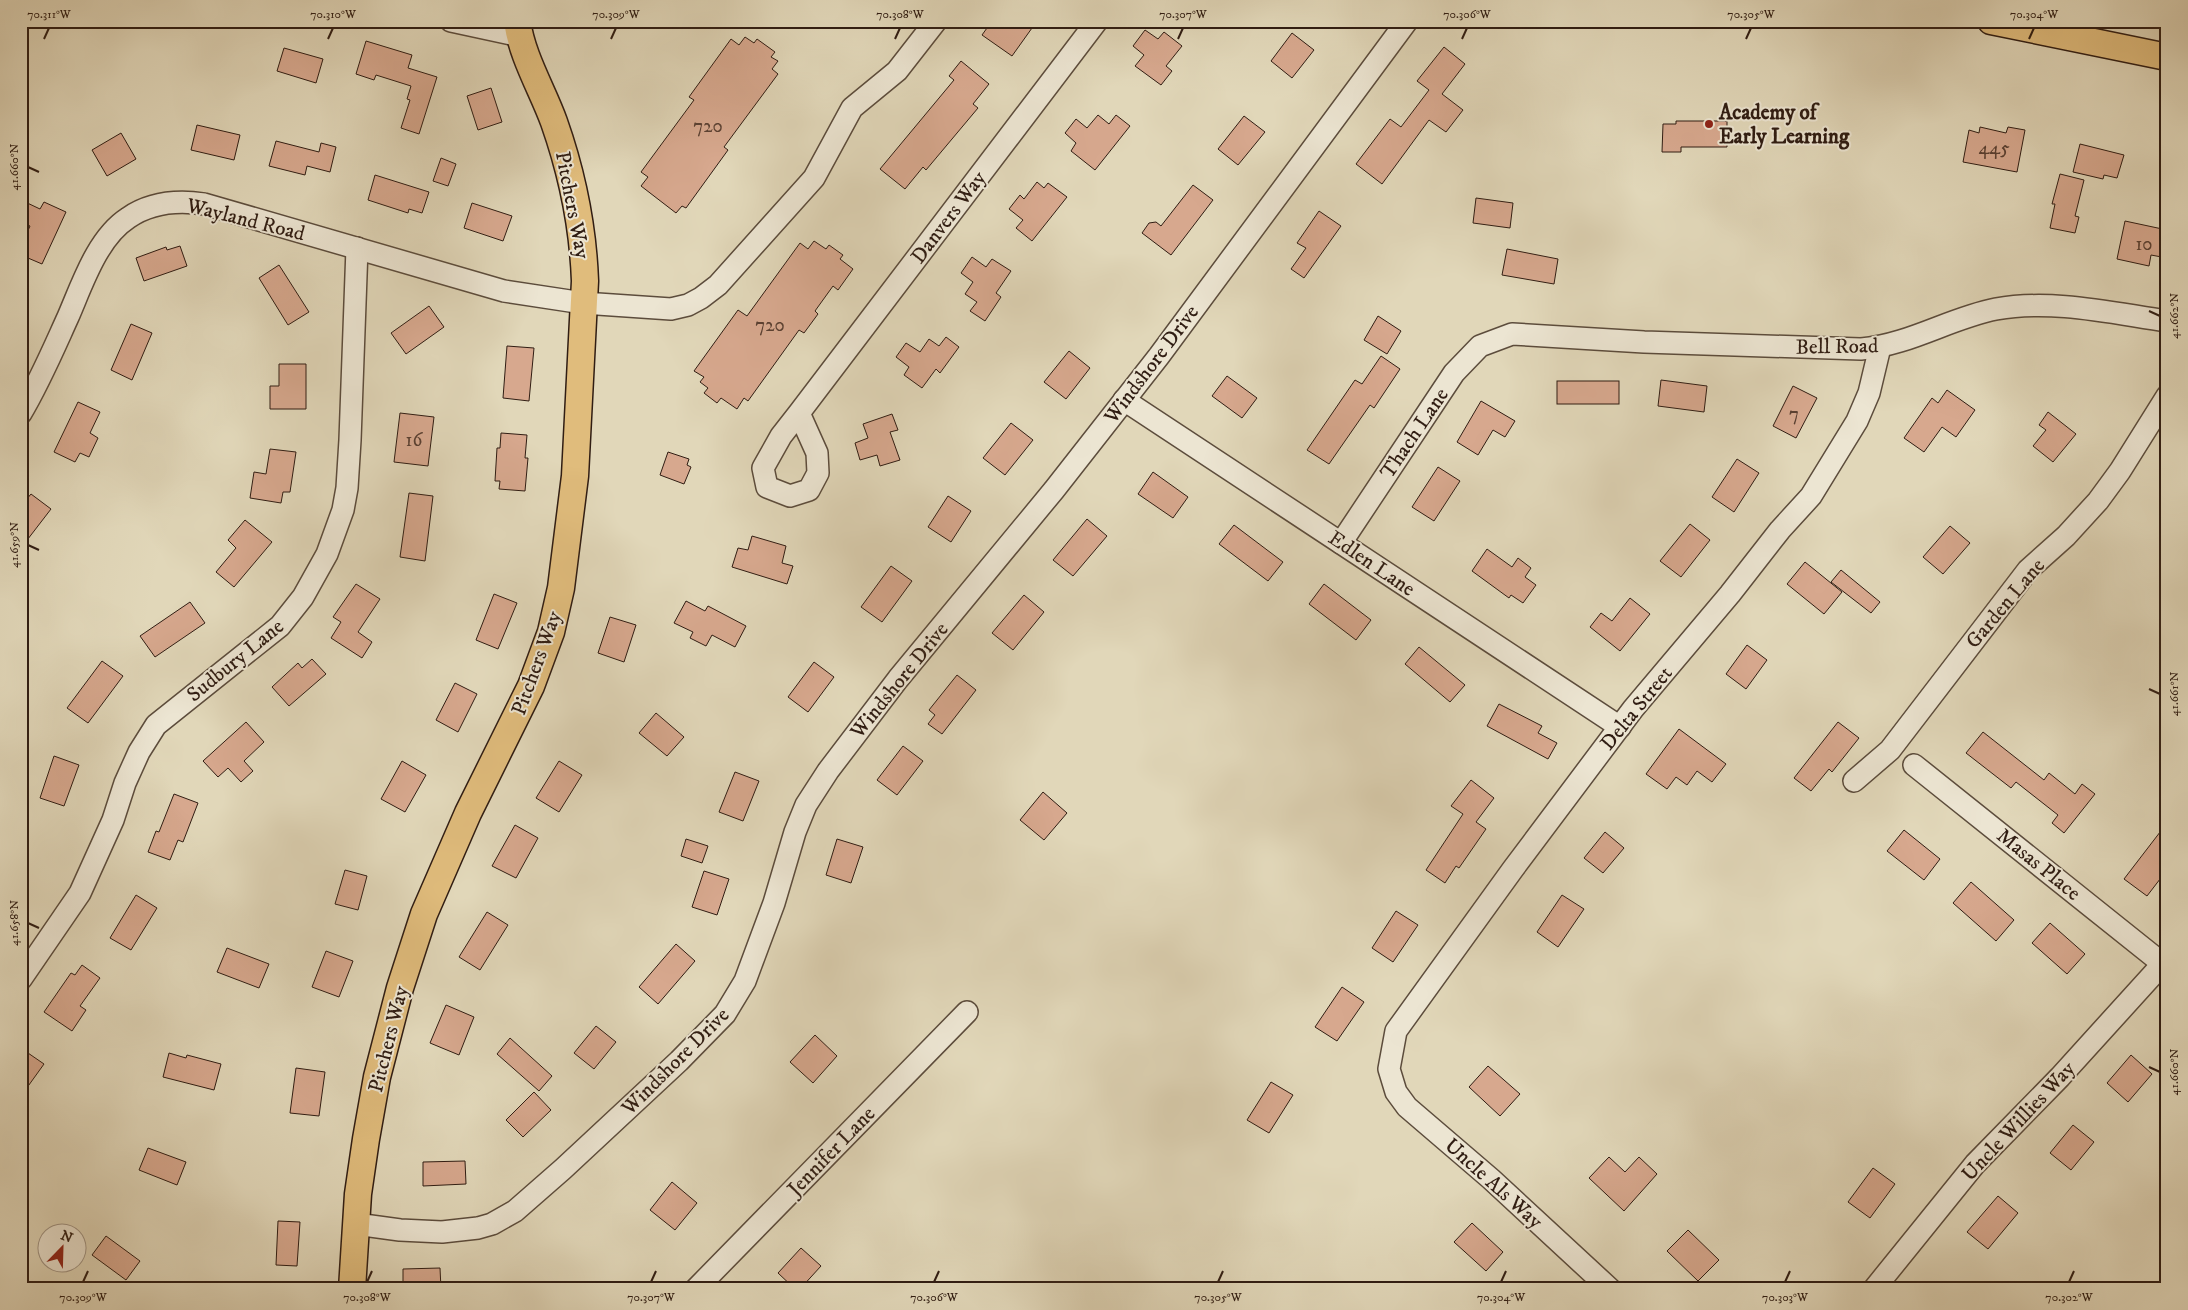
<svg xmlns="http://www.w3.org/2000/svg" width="2188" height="1310" font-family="'IM FELL DW Pica',serif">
  <rect width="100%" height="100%" fill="#e1d7b9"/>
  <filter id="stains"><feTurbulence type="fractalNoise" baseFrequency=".004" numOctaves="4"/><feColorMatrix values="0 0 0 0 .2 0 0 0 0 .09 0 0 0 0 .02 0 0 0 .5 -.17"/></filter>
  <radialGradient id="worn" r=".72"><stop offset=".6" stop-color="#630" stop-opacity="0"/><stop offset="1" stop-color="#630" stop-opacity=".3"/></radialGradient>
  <g fill="#d7a88e" stroke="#301d13">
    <polygon points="992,21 1037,21 1012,56 982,35"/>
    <polygon points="1145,30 1158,39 1164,32 1182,46 1166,66 1172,71 1161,85 1135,66 1144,55 1133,46"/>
    <polygon points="1292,33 1314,50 1292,78 1271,61"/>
    <polygon points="745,37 754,43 757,39 775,52 771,57 778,61 772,69 778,74 724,147 728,150 686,208 682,206 676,213 641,186 648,177 641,172 694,100 689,97 731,39 739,45"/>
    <polygon points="366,41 412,55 408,68 437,77 419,134 401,128 410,100 407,99 411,86 376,75 374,80 356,74"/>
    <polygon points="1444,47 1465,64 1442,94 1463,110 1446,132 1429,120 1382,184 1356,164 1390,119 1401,127 1429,90 1417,81"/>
    <polygon points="284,48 323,59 316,83 277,71"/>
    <polygon points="961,61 989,84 973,104 978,108 926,170 923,167 905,189 880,169 954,80 949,76"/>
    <polygon points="491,88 502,122 478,130 467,96"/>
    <polygon points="1098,115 1109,124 1116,115 1130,126 1095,170 1071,151 1076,143 1065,133 1076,119 1087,128"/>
    <polygon points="1244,116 1265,132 1238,165 1218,149"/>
    <polygon points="1676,121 1727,121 1727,147 1681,147 1681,152 1662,152 1663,124 1676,124"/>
    <polygon points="197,125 240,135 234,160 191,150"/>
    <polygon points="1980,127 2006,133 2008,127 2025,130 2017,172 1963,162 1969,130 1979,133"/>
    <polygon points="121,133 136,159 107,176 92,150"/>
    <polygon points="276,141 319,152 321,143 336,147 330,172 307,166 305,175 269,166"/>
    <polygon points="2080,144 2124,155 2117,178 2104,175 2103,179 2073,172"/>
    <polygon points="441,158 456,164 448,186 433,181"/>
    <polygon points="2060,174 2084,180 2075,216 2079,217 2075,233 2050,228 2055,204 2052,204"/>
    <polygon points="375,175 429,192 422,213 409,209 408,213 368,200"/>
    <polygon points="1037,182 1044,188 1048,183 1067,197 1032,241 1016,228 1023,220 1009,209 1020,195 1024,199"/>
    <polygon points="1193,185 1213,200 1171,255 1142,233 1149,223 1156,222 1161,226"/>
    <polygon points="1476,198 1513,203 1510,228 1473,223"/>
    <polygon points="21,200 40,209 44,202 66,212 42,264 21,255 21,246 30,226 21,222"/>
    <polygon points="472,203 512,216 503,241 464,228"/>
    <polygon points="1319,211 1341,226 1304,278 1291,269 1306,248 1297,243"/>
    <polygon points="2125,221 2167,230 2167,258 2151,255 2149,266 2117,259"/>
    <polygon points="814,241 826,249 829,245 843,255 840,259 853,269 838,290 833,286 815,311 818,314 804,333 799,330 748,401 744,398 737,409 721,398 717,403 704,393 708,388 700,382 704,377 694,371 738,310 747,316 800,243 808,249"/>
    <polygon points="180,246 187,266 144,281 136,258 166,247 167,250"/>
    <polygon points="1507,249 1558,259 1554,284 1502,275"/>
    <polygon points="972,257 986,267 992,259 1011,271 996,293 1001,297 985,321 970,311 977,302 965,294 973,282 961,273"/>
    <polygon points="279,265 309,312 288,325 259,278"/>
    <polygon points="429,306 444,327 406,354 391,333"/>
    <polygon points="1378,316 1401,331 1387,354 1364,340"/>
    <polygon points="131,324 152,333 132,380 111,370"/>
    <polygon points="946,337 959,347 940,373 936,369 922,388 904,375 909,367 896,357 906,343 920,352 929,339 939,346"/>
    <polygon points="507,346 534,348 529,401 503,398"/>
    <polygon points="1069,351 1090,368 1066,399 1044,382"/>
    <polygon points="1381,356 1400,369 1374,408 1370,405 1329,464 1307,450 1355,380 1362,384"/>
    <polygon points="279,364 306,364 306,409 270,409 270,386 279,386"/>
    <polygon points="1227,376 1257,398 1242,418 1212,396"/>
    <polygon points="1661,380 1707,386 1704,412 1658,406"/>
    <rect x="1557" y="381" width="62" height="23"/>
    <polygon points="1793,386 1817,398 1796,438 1773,426"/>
    <polygon points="1947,390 1975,410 1956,437 1942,427 1924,452 1904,438 1932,398 1938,403"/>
    <polygon points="1481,401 1515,421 1505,437 1493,430 1478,455 1457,442"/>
    <polygon points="78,402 100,412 90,433 98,438 89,457 80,453 75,462 54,452"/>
    <polygon points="2048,412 2076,434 2053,462 2033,446 2046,430 2039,425"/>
    <polygon points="400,413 434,417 428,466 394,462"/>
    <polygon points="892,414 898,430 890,432 900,460 880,466 877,455 860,460 855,443 868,438 863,424"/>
    <polygon points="1011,423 1033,440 1005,475 983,458"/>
    <polygon points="501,433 527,435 525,458 528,458 525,491 499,489 500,481 495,481 497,448 500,448"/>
    <polygon points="270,449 296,452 290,492 283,492 281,503 250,498 254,472 266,474"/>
    <polygon points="668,452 689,459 687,465 691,467 684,484 660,475"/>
    <polygon points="1737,459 1759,473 1734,512 1712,497"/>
    <polygon points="1438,467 1460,481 1434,521 1412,507"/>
    <polygon points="1153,472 1188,497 1173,518 1138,494"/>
    <polygon points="409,493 433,496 425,561 400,557"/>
    <polygon points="31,494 51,509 21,548 21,506"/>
    <polygon points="948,496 971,511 951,542 928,527"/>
    <polygon points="1087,519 1107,536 1073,576 1053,560"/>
    <polygon points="245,520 272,542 234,587 216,572 236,548 228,540"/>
    <polygon points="1690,524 1710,540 1681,577 1660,561"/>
    <polygon points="1234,525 1283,562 1268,581 1219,544"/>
    <polygon points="1950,526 1970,543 1943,574 1923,557"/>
    <polygon points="752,536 786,546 782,563 793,566 787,584 732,567 738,548 748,550"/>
    <polygon points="1487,549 1512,567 1518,558 1531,568 1525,577 1536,585 1523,603 1511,595 1509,598 1472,571"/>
    <polygon points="1805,562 1842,592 1824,614 1787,584"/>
    <polygon points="891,566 912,581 882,622 861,607"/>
    <polygon points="1841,570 1880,602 1871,613 1831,582"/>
    <polygon points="356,584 380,599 358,632 372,642 362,658 331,638 341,622 333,617"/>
    <polygon points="1324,584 1371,620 1356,640 1309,604"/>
    <polygon points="494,594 517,603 498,649 476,640"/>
    <polygon points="1024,595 1044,612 1013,650 992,633"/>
    <polygon points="1630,598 1650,614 1620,651 1590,627 1601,613 1612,621"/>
    <polygon points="686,601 705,611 708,606 746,626 735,647 712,635 706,646 690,638 693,632 674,623"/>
    <polygon points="190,602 205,623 155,657 140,636"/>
    <polygon points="610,617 636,625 624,662 598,653"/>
    <polygon points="1747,645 1767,660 1746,689 1726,674"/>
    <polygon points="1419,647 1465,685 1450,702 1405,664"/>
    <polygon points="312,659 326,674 289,706 272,687 298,663 302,668"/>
    <polygon points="102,661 123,676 88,723 67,708"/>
    <polygon points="814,662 834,677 808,712 788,697"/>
    <polygon points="957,675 976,690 942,734 928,724 935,715 929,710"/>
    <polygon points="455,683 477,694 458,732 436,720"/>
    <polygon points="1499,704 1542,726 1538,733 1557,743 1548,759 1487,726"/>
    <polygon points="656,713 684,737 667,756 639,733"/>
    <polygon points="246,722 264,742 244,761 253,771 241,782 228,768 218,777 203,761"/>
    <polygon points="1838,722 1859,738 1832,772 1829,769 1811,791 1794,778"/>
    <polygon points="1679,729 1726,764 1712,782 1697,771 1687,785 1676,777 1667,789 1646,774"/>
    <polygon points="1983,732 2044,780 2049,773 2075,794 2082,784 2095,794 2064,833 2052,823 2058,815 2016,782 2011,788 1966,753"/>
    <polygon points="903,746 923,761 897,795 877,780"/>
    <polygon points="54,756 79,765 64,806 40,798"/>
    <polygon points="402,761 426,775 405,812 381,799"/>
    <polygon points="559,761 582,775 559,812 536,798"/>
    <polygon points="735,772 759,781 743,821 719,812"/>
    <polygon points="1471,780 1494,798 1476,822 1486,829 1459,868 1456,866 1445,883 1426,870 1463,814 1451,806"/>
    <polygon points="1043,792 1067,813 1044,840 1020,820"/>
    <polygon points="174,794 198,803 183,842 178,840 170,860 148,852 156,831 159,832"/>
    <polygon points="2167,823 2167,870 2147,896 2124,879"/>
    <polygon points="515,825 538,838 516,878 492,866"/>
    <polygon points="1904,830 1940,859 1924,880 1887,851"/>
    <polygon points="1605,832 1624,848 1603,873 1584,858"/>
    <polygon points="686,839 708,846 702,863 681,856"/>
    <polygon points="837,839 863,847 851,883 826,875"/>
    <polygon points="345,870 367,876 358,910 335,904"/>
    <polygon points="704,871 729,879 717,915 692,907"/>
    <polygon points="1971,882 2014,920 1996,941 1953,903"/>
    <polygon points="136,895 157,908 131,950 110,938"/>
    <polygon points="1562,895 1584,909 1558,947 1537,932"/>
    <polygon points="1396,911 1418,925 1393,962 1372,948"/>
    <polygon points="487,912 508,925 480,970 459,957"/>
    <polygon points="2050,923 2085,954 2067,974 2032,943"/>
    <polygon points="676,944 695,961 658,1004 639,987"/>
    <polygon points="227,948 269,964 259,988 217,972"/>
    <polygon points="326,951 353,961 339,997 312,987"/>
    <polygon points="82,965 100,978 80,1006 86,1010 72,1031 44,1012 71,973 75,975"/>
    <polygon points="1342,987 1364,1002 1337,1041 1315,1027"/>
    <polygon points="446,1005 474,1017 459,1055 430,1043"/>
    <polygon points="596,1026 616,1042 594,1069 574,1053"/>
    <polygon points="815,1035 837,1056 813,1083 790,1062"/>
    <polygon points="510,1038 552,1076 539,1091 497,1054"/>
    <polygon points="28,1053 44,1064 21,1096 21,1063"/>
    <polygon points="169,1053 186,1058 187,1055 221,1064 214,1090 163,1077"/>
    <polygon points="2131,1055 2152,1074 2128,1102 2107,1083"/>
    <polygon points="1488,1066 1520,1094 1500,1116 1469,1087"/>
    <polygon points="296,1068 325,1072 319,1116 290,1113"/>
    <polygon points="1271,1082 1293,1095 1269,1133 1247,1120"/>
    <polygon points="534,1092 551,1110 523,1137 506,1120"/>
    <polygon points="2073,1125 2094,1142 2071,1170 2050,1153"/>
    <polygon points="148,1148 186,1162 177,1185 139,1170"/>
    <polygon points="1609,1157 1625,1172 1639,1157 1657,1174 1624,1211 1589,1178"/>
    <polygon points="465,1161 466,1184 423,1186 423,1162"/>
    <polygon points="1873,1168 1895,1184 1870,1218 1848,1202"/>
    <polygon points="672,1182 697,1203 675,1230 650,1210"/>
    <polygon points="1998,1196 2018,1213 1988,1249 1967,1232"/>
    <polygon points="278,1221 300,1222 297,1266 276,1265"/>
    <polygon points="1472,1223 1503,1252 1486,1271 1454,1242"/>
    <polygon points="1688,1230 1719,1260 1698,1281 1667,1251"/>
    <polygon points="106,1236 140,1261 126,1280 92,1255"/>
    <polygon points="801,1248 821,1266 800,1289 795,1289 778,1273"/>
    <polygon points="440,1268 441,1289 403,1289 403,1269"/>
  </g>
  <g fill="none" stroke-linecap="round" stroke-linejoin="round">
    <defs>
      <g id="minor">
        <polyline points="451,21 521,36"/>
        <polyline points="1124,400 1620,727"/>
        <path d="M21 413C39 383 53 350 68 317 82 285 97 238 128 218 151 202 177 200 204 204L504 291 583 303 671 309 688 305 701 298 718 285 814 178 852 108 897 71 936 21"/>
        <polyline points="799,413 817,453 818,473 809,490 790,496 767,487 763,468 781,436 799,413 1097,21"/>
        <path d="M1341 543 1454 373 1480 346 1512 334 1644 342 1861 349C1909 345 1950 318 1996 309 2053 299 2111 313 2167 321"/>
        <polyline points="1914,765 2163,964"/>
        <polyline points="1854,781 1890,750 2028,570 2066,536 2098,501 2120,471 2167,396"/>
        <polyline points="21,979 80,893 113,820 125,783 139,752 156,725 280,626 303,597 327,554 343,510 347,488 350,440 357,248"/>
        <polyline points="356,1224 400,1230 442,1232 478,1228 492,1224 515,1211 563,1169 679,1061 725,1014 745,981 774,903 795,832 806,805 828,771 898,679 1054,490 1159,356 1407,21"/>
        <polyline points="696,1289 967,1012"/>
        <polyline points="1610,1289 1491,1179 1407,1107 1396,1092 1389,1069 1396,1031 1513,869 1633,709 1730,594 1780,530 1811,496 1857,421 1869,393 1880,347"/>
        <polyline points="1874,1289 1975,1164 2060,1077 2167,959"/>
      </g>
      <g id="major">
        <polyline points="1991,21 2167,57"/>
        <path d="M352 1289 358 1194 366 1139 377 1077 400 988 424 914 441 875 468 813 531 686 551 632 561 588 575 476 585 281C583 227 572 173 554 122 542 89 522 57 517 21"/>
      </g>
    </defs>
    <use href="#minor" stroke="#5c4c3c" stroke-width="24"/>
    <use href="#major" stroke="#301d13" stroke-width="29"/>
    <use href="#minor" stroke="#ece5d2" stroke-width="21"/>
    <use href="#major" stroke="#e0bc7c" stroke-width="26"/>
  </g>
  <path fill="none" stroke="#301d13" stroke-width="2" d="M44 39 49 28M328 39 333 28M611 39 616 28M895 39 900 28M1178 39 1183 28M1462 39 1467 28M1746 39 1751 28M2029 39 2034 28M28 167 39 172M2149 311 2160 316M28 545 39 550M2149 689 2160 694M28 923 39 928M2149 1067 2160 1072M83 1282 88 1271M367 1282 372 1271M651 1282 656 1271M934 1282 939 1271M1218 1282 1223 1271M1501 1282 1506 1271M1785 1282 1790 1271M2069 1282 2074 1271"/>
  <circle fill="#8f2418" stroke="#ece5d2" stroke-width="2" cx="1709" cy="124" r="5"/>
  <g text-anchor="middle" stroke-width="4" stroke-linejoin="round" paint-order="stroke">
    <g font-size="19" fill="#5a4032">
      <text x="708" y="132">720</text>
      <text x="1994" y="154">445</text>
      <text x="2144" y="250">10</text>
      <text x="770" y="331">720</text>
      <text x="1794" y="420">7</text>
      <text x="414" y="446">16</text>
    </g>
    <g font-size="21" font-weight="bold" fill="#301d13" stroke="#ece5d2" text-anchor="start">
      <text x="1719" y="119">Academy of<tspan x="1719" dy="24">Early Learning</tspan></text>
    </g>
    <g font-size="21" fill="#301d13" stroke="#ece5d2">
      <text transform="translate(573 205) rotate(79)" y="7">Pitchers Way</text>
      <text transform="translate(948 217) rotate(-53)" y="7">Danvers Way</text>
      <text transform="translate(246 219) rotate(14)" y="7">Wayland Road</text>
      <text transform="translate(1837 346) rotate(-1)" y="7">Bell Road</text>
      <text transform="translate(1151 364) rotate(-53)" y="7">Windshore Drive</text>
      <text transform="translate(1414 433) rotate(-56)" y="7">Thach Lane</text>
      <text transform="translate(1372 563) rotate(34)" y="7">Edlen Lane</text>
      <text transform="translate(2005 603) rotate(-50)" y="7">Garden Lane</text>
      <text transform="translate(235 660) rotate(-39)" y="7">Sudbury Lane</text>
      <text transform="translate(536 663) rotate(-70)" y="7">Pitchers Way</text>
      <text transform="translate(899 680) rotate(-51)" y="7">Windshore Drive</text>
      <text transform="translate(1636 708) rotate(-51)" y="7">Delta Street</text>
      <text transform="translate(2039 864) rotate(39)" y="7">Masas Place</text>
      <text transform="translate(388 1039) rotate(-76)" y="7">Pitchers Way</text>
      <text transform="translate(675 1061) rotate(-45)" y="7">Windshore Drive</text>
      <text transform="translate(2018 1121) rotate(-47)" y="7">Uncle Willies Way</text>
      <text transform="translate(831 1151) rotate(-46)" y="7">Jennifer Lane</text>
      <text transform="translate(1494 1183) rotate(42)" y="7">Uncle Als Way</text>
    </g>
  </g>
  <rect width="2188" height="1310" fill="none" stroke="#e1d7b9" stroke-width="55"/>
  <g transform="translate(62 1248) rotate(23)"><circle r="24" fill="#ece5d2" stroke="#a19586"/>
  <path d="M0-4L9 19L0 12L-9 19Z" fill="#8f2418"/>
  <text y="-8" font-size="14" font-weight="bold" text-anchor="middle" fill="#301d13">N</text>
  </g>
  <rect x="28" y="28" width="2132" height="1254" fill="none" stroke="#301d13" stroke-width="2"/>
  <g font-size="12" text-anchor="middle" fill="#301d13">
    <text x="49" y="18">70.311°W</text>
    <text x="333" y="18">70.310°W</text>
    <text x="616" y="18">70.309°W</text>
    <text x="900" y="18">70.308°W</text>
    <text x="1183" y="18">70.307°W</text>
    <text x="1467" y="18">70.306°W</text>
    <text x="1751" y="18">70.305°W</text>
    <text x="2034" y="18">70.304°W</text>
    <text transform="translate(14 167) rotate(-90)" y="4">41.660°N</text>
    <text transform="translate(2174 316) rotate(-90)" y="4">41.662°N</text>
    <text transform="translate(14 545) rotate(-90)" y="4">41.659°N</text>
    <text transform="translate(2174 694) rotate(-90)" y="4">41.661°N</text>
    <text transform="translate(14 923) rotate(-90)" y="4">41.658°N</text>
    <text transform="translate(2174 1072) rotate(-90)" y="4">41.660°N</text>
    <text x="83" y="1301">70.309°W</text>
    <text x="367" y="1301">70.308°W</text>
    <text x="651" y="1301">70.307°W</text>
    <text x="934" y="1301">70.306°W</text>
    <text x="1218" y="1301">70.305°W</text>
    <text x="1501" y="1301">70.304°W</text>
    <text x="1785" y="1301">70.303°W</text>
    <text x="2069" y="1301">70.302°W</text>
  </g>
  <rect width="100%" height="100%" filter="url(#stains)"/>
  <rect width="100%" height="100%" fill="url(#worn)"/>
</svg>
